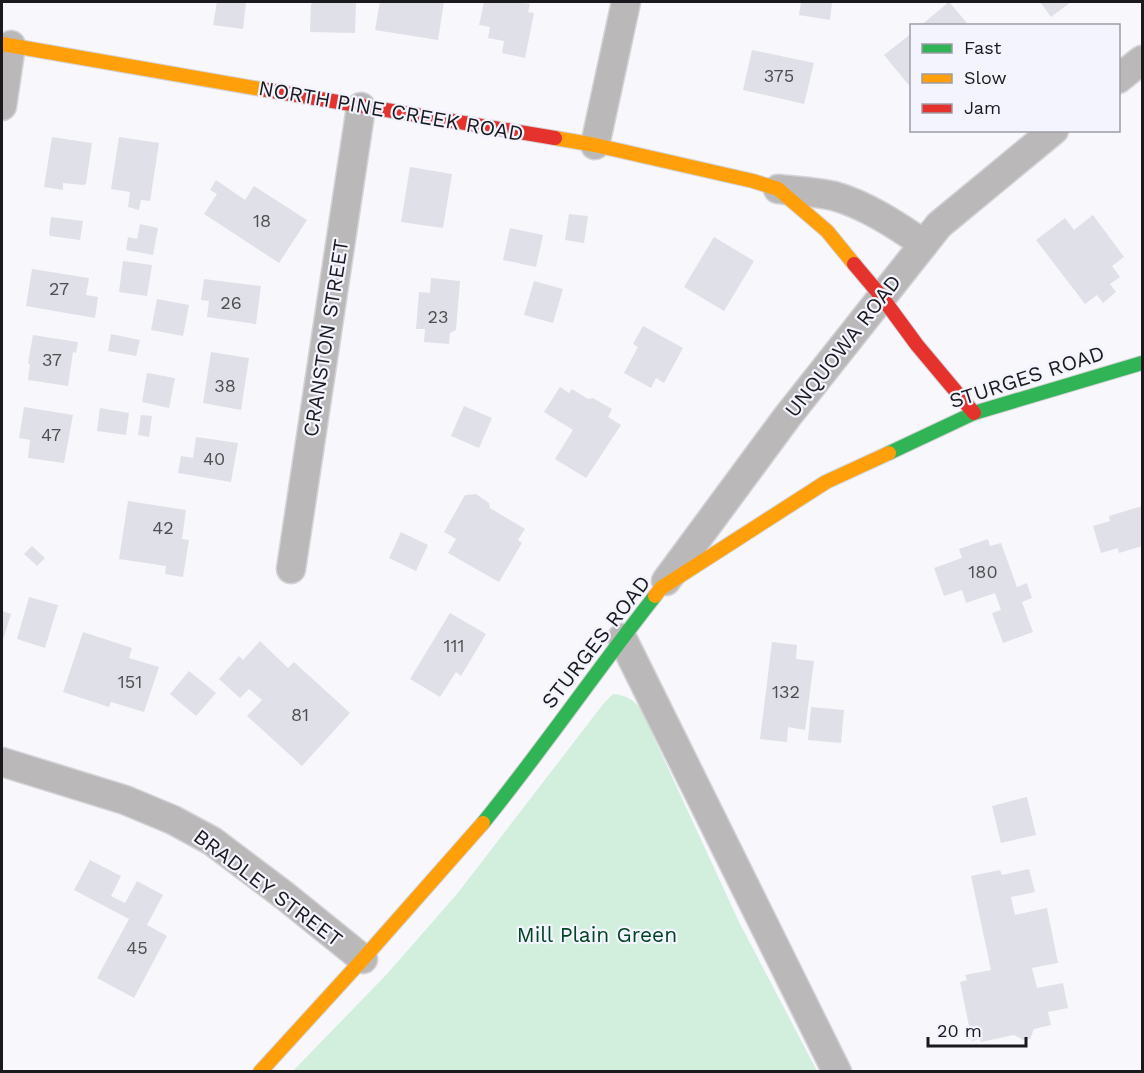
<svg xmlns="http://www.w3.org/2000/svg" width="1144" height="1073" font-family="'Work Sans',sans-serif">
  <rect width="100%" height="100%" fill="#f7f7fc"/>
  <path fill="#d1efdc" d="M613 694C640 696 647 718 655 740L739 922 817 1071 292 1072 387 974 457 894 604 703Z"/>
  <g fill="#e0e0e8">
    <polygon points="217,2 246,2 243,29 213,25"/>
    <polygon points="315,2 356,2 355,33 310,32 311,4"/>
    <polygon points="380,2 444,2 438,40 375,30"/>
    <polygon points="484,2 519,2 530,4 528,12 534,13 525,58 502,53 504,41 488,38 490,27 479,25"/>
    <polygon points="801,2 832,2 830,20 799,15"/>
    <polygon points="949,2 967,23 964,26 920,26"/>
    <polygon points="1040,2 1071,2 1051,17"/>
    <polygon points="912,33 912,89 884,55"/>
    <polygon points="752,50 814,63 804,104 743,90"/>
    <polygon points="52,137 92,143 86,184 83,185 63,183 63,190 44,187"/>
    <polygon points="119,137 159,143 150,201 141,200 139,210 128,207 130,192 111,189"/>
    <polygon points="410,167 452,174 443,228 401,222"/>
    <polygon points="216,180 245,200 254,186 307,220 279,263 204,214 217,194 210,190"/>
    <polygon points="569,214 588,216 584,243 565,240"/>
    <polygon points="1093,215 1124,257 1112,266 1120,277 1110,284 1116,292 1103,303 1097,295 1085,304 1036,240 1065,218 1074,230"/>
    <polygon points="51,217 83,221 80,240 50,236 49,233"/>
    <polygon points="140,224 158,228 153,255 126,250 128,237 137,239"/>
    <polygon points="510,228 543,235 536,267 503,260"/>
    <polygon points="714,237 754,261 724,311 684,287"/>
    <polygon points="123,261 152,265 147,296 119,292"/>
    <polygon points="32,269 89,278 86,295 98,297 95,318 26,306"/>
    <polygon points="431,278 460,281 456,330 450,333 449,344 424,342 425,329 416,329 419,292 430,293"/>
    <polygon points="204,279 261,286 256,324 207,317 209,301 201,300"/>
    <polygon points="534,281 563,289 553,323 524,315"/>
    <polygon points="157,299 189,305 183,336 151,330"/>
    <polygon points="643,326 683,348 664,383 656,378 651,388 624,373 638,347 633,344"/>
    <polygon points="111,334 140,340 136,356 108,351"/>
    <polygon points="33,335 78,342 76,353 73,352 68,386 28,380 30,364 28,363"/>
    <polygon points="211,352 249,358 241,410 203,403"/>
    <polygon points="147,373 175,378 169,408 142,402"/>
    <polygon points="560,387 569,393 572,389 588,399 593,398 612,409 608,417 621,425 586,478 555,459 573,430 544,412"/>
    <polygon points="464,406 492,418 479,448 451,436"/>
    <polygon points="24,407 73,415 64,463 28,458 30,440 19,438"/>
    <polygon points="100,408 129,413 126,435 97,431"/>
    <polygon points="141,415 152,416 149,437 138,435"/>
    <polygon points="196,437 238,443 231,482 178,473 181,456 193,458"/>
    <polygon points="476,494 489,503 490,508 525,529 518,540 522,543 499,582 448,553 456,539 444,532 465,495"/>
    <polygon points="128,501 186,510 182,539 189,540 183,577 165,574 166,566 119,559"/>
    <polygon points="1142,506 1142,546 1119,553 1118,548 1101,553 1093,526 1110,521 1109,516"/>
    <polygon points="401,532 428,545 416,571 389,558"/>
    <polygon points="988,539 990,546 1001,543 1017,587 1027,583 1032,598 1022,602 1033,632 1003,643 992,613 1001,610 995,593 966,603 962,590 944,596 934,568 962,558 959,549"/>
    <polygon points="32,546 45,558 37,566 24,554"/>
    <polygon points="29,597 58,605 45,648 17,639"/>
    <polygon points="2,611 11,614 2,643"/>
    <polygon points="450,613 486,634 461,676 456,672 440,697 410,679"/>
    <polygon points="83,632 132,648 129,658 159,667 144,712 111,702 109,707 63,692"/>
    <polygon points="260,641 288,668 294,662 350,713 302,766 247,716 262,700 249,689 240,698 219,679 239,656 243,660"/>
    <polygon points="772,642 797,645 796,659 814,661 805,730 788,727 787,742 760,739"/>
    <polygon points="189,671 216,693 196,716 170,694"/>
    <polygon points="811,707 844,710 841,743 808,740"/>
    <polygon points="1027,797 1036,835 1001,843 992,806"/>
    <polygon points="90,860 121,876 111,896 125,903 137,881 163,895 147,925 167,936 134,998 97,978 129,919 74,890"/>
    <polygon points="1029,869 1035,892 1011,897 1015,915 1047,908 1058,963 1032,968 1037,988 1063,983 1068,1008 1048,1012 1051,1025 1034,1029 1030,1039 1023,1040 1014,1035 981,1042 980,1039 972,1041 960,982 967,980 965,975 991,970 971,876 1000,870 1002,875"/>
  </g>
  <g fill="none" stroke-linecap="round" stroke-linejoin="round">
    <defs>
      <g id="street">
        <polyline points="1118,79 1142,60"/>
        <polyline points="2,106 11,45"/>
        <polyline points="595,145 626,2"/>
        <path d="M778 189C796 191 816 192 834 196 866 205 896 225 924 244"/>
        <polyline points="291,569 361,107"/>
        <polyline points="666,581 787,417 939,225 1054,130"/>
        <polyline points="622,638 837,1072"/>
        <polyline points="2,762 125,800 173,820 212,841 285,896 363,959"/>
      </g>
      <g id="fast">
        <polyline points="889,453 974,413 1142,363"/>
        <path d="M483 823C543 749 596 671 655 596"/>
      </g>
      <g id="slow">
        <polyline points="2,44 266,90"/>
        <polyline points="555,138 595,145 753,181 778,189 827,231 854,264"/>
        <polyline points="655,596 661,588 826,482 889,453"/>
        <polyline points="260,1072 363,959 483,823"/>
      </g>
      <g id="jam">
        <polyline points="266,90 555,138"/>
        <polyline points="854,264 881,296 917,345 974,413"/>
      </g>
    </defs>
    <use href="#street" stroke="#d4d4d8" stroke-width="31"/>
    <use href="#fast" stroke="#d4d4d8" stroke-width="16"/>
    <use href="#slow" stroke="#d4d4d8" stroke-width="16"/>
    <use href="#jam" stroke="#d4d4d8" stroke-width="16"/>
    <use href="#street" stroke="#bab8b9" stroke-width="28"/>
    <use href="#fast" stroke="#30b455" stroke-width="14"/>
    <use href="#slow" stroke="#ff9f0a" stroke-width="14"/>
    <use href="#jam" stroke="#e5322d" stroke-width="14"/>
  </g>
  <g text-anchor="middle" stroke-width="4.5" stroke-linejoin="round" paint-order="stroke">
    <g font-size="18" fill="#4e4e52">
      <text x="779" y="82">375</text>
      <text x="262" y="227">18</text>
      <text x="59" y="295">27</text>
      <text x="231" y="309">26</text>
      <text x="438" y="323">23</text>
      <text x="52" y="366">37</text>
      <text x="225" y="392">38</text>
      <text x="51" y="441">47</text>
      <text x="214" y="465">40</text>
      <text x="163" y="534">42</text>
      <text x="983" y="578">180</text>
      <text x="454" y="652">111</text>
      <text x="130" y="688">151</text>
      <text x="786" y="698">132</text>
      <text x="300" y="721">81</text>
      <text x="137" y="954">45</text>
    </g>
    <g font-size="21" fill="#1a1a1e" stroke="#f4f4ff">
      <text transform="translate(391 111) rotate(10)" y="7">NORTH PINE CREEK ROAD</text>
      <text transform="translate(326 338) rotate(-81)" y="7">CRANSTON STREET</text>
      <text transform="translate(843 346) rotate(-52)" y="7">UNQUOWA ROAD</text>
      <text transform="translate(1027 377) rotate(-18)" y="7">STURGES ROAD</text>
      <text transform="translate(596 642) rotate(-52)" y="7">STURGES ROAD</text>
      <text transform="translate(268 888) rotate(37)" y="7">BRADLEY STREET</text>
    </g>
    <g font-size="21" fill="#004421" stroke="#f4f4ff">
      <text x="597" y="942">Mill Plain Green</text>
    </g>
  </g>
  <rect width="1144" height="1073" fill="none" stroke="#1a1a1e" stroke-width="6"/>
  <rect x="910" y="24" width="210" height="108" fill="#f4f4ff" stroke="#9d9da5" stroke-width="1.5"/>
  <rect x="922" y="44" width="30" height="9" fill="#30b455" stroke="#9d9da5" stroke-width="1.5"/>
  <text x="964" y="54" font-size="18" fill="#1a1a1e">Fast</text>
  <rect x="922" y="74" width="30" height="9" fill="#ff9f0a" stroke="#9d9da5" stroke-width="1.5"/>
  <text x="964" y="84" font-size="18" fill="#1a1a1e">Slow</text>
  <rect x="922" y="104" width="30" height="9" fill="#e5322d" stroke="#9d9da5" stroke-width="1.5"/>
  <text x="964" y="114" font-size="18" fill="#1a1a1e">Jam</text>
  <path d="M928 1037v9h98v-9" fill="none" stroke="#1a1a1e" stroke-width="3"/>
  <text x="937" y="1037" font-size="18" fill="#1a1a1e" stroke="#f4f4ff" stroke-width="4.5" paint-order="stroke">20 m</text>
</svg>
